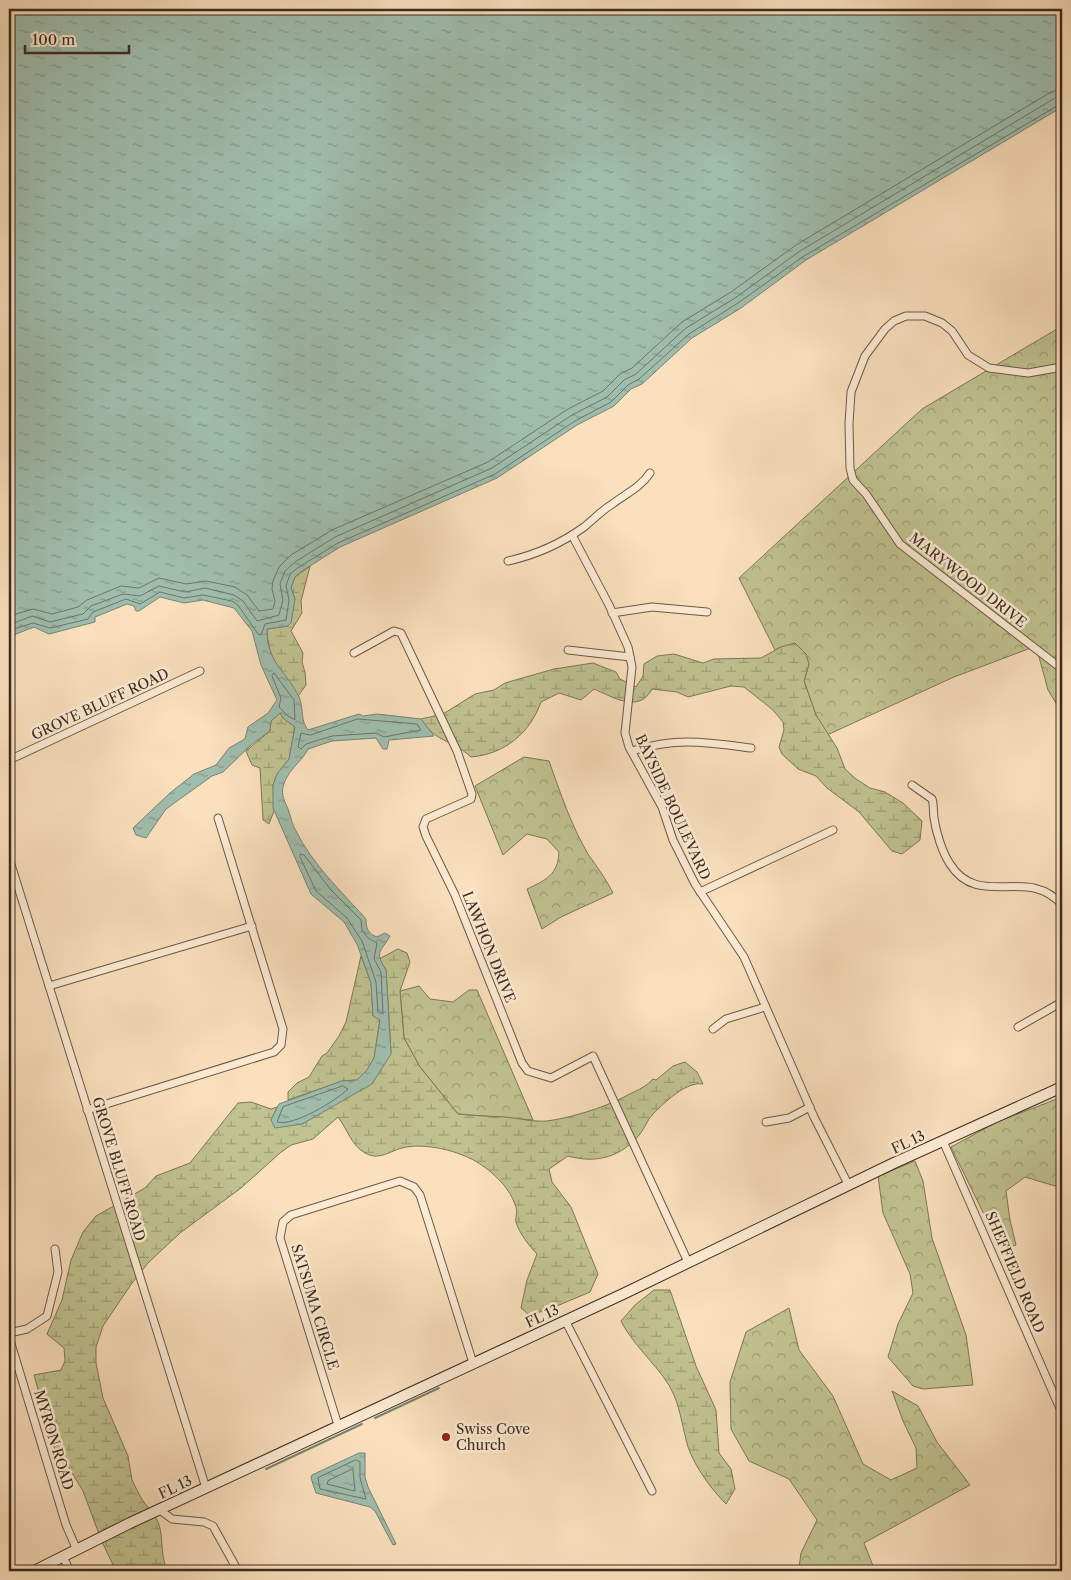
<svg xmlns="http://www.w3.org/2000/svg" width="1071" height="1580" font-family="'Libre Caslon Text',serif">
  <defs>
    <pattern id="forest-crowns" width="20" height="18" patternUnits="userSpaceOnUse" patternTransform="scale(1.25)"><rect width="20" height="18" fill="#c0c290"/><path d="M2 6a3 3 0 1 1 6 0M12 15a3 3 0 1 1 6 0" fill="none" stroke="#9d9e75"/></pattern>
    <pattern id="wetland-marsh" width="20" height="14" patternUnits="userSpaceOnUse" patternTransform="scale(1.25)"><rect width="20" height="14" fill="#c0c290"/><path d="M1 5h8M5 5V1M11 12h8M15 12V8" fill="none" stroke="#9d9e75"/></pattern>
    <pattern id="water-ripples" width="26" height="14" patternUnits="userSpaceOnUse" patternTransform="scale(1.25)"><rect width="26" height="14" fill="#9fbdad"/><path d="M2 4q2-2 4 0t4 0M15 11q2-2 4 0t4 0" fill="none" stroke="#839a8c"/></pattern>
  </defs>
  <rect width="100%" height="100%" fill="#fae0bd"/>
  <filter id="stains"><feTurbulence type="fractalNoise" baseFrequency=".004" numOctaves="4"/><feColorMatrix values="0 0 0 0 .2 0 0 0 0 .09 0 0 0 0 .02 0 0 0 .5 -.17"/></filter>
  <radialGradient id="worn" r=".72"><stop offset=".6" stop-color="#630" stop-opacity="0"/><stop offset="1" stop-color="#630" stop-opacity=".3"/></radialGradient>
  <g fill="url(#forest-crowns)" stroke="#7e7658">
    <polygon points="1062,326 1062,713 1048,690 1036,646 954,677 827,735 816,715 804,681 809,664 781,647 775,650 739,578 922,409"/>
    <path d="M524 757 549 761C560 792 571 825 588 854 597 867 606 879 613 893L561 917 542 929 527 889C546 880 558 875 559 852L547 839 527 834 503 855 475 786Z"/>
    <polygon points="419,986 430,999 453,1002 469,990 477,990 533,1120 458,1114 420,1067 404,1038 400,991"/>
    <polygon points="1062,1097 1062,1181 1055,1186 1025,1177 1006,1191 1010,1220 1016,1245 1001,1249 951,1147 997,1122"/>
    <polygon points="915,1161 923,1181 932,1238 966,1335 973,1385 923,1389 913,1386 888,1357 898,1324 913,1293 910,1274 883,1213 878,1176"/>
    <polygon points="789,1308 799,1350 833,1396 863,1464 891,1480 917,1468 916,1448 903,1421 892,1391 918,1406 937,1442 970,1485 864,1543 875,1571 801,1571 799,1568 801,1553 817,1520 789,1479 749,1461 731,1429 730,1382 746,1332"/>
  </g>
  <g fill="url(#wetland-marsh)" stroke="#7e7658">
    <path d="M310 566 301 601 302 613 291 631 303 653 302 662 305 672 306 685 298 696C282 673 267 658 267 629L288 626 295 599 291 588 295 577Z"/>
    <path d="M795 643 806 654 809 664 804 681 816 715 837 748 845 769 856 779 870 788 885 792 903 803 922 821 920 840 902 854 892 851 859 812 827 788 816 776 798 769 782 754 779 747 784 730 783 722 773 710 744 687 731 686 688 697 677 692 652 689C639 714 613 697 594 689L581 700 559 693 541 702C530 733 505 754 471 757 451 739 436 743 421 719L443 714 475 694 494 690 505 683 554 669 593 663 616 672 620 679 636 687 643 676 644 664 657 656 674 654 703 663 714 659 761 658 781 647Z"/>
    <polygon points="280,713 284,719 295,727 289,759 277,774 273,785 274,811 269,824 263,820 260,768 252,765 246,751 270,731 271,721"/>
    <path d="M398 949 407 953 410 962 400 991 404 1038 420 1067 458 1114C473 1116 489 1116 504 1117 518 1118 532 1122 547 1121 570 1118 603 1108 624 1097 635 1091 645 1088 653 1079L656 1080 673 1066 685 1062 697 1072 703 1084C686 1081 664 1103 653 1114 647 1120 645 1128 640 1134 621 1157 597 1164 568 1156L549 1169 552 1182 571 1207 598 1274 590 1292 545 1311 528 1314 521 1308 527 1280 537 1254C530 1247 519 1233 516 1222 515 1218 518 1212 516 1207 510 1188 495 1174 480 1164 461 1151 424 1142 402 1148 390 1151 379 1161 365 1153 351 1145 348 1130 338 1117L313 1139 291 1145 280 1153 241 1188 180 1233 148 1263 132 1283 103 1326 96 1347V1363L103 1398 128 1456 132 1480 141 1498 150 1510 99 1534 83 1491 69 1468 57 1457 34 1375 61 1370 65 1361 64 1348 47 1334 62 1300 71 1260 83 1232 96 1216 145 1188 156 1176 190 1163 238 1103 251 1102 271 1109 277 1107 271 1120 302 1124 372 1083 391 1053 386 970 379 959Z"/>
    <polygon points="361,956 371,983 373,1016 380,1019 374,1058 367,1071 357,1080 342,1081 288,1100 288,1092 297,1083 309,1077 322,1056 327,1053 339,1036 346,1022"/>
    <path d="M654 1290H670L696 1366 716 1410 719 1453 731 1469 735 1489 726 1504C711 1489 695 1467 688 1447 683 1430 681 1412 674 1395 663 1369 635 1349 621 1321L635 1305Z"/>
    <path d="M155 1516C166 1533 158 1554 168 1571H116L102 1542Z"/>
  </g>
  <g fill="url(#water-ripples)" stroke="#788375">
    <path d="M9 9H1062V107L806 260 741 308 692 338 642 384 631 389 614 406 577 425 497 478 340 547 302 571 295 577 291 588 295 599 291 623 288 626 267 629C266 662 286 670 299 697 304 709 300 720 308 730L359 714 363 716 377 714 421 719 434 736 389 740 387 749H383L376 738 332 741 308 749C301 763 287 770 283 787 281 795 285 802 288 809 291 817 292 825 296 831 313 865 341 891 366 919 366 928 368 934 377 937L385 933 390 936C381 952 374 951 386 970L391 1054 372 1084 302 1124 275 1128 271 1120 279 1104 342 1081 357 1080 367 1070 374 1058 380 1020 373 1016 371 983 357 944 344 922 311 894 273 808V785L277 774 289 759 295 727 284 719 280 713 271 721 270 731 252 744 223 772 212 776 166 809 146 838 136 835 133 828 170 793 194 774 216 765 229 748 245 739 248 727 268 713 277 700 261 665 252 631 234 608 203 600 184 603 160 597 139 611H136L134 606 127 604 95 617V622L49 634 34 627 16 634 9 640Z"/>
    <polygon points="359,1453 365,1453 365,1477 368,1487 396,1544 393,1545 375,1511 370,1507 316,1493 311,1478 312,1475"/>
  </g>
  <g fill="none" stroke-linecap="round" stroke-linejoin="round">
    <g stroke="#6e7466" stroke-width="1">
      <polyline points="9,616 33,609 52,614 78,607 87,600 121,586 139,588 159,578 186,584 206,581 235,587 247,595 259,611 273,609 275,601 272,589 273,581 279,567 291,555 332,530 488,462 568,409 603,391 620,374 632,368 682,322 731,292 796,245 1051,92 1062,89"/>
      <polyline points="9,625 32,616 50,622 83,614 91,606 123,594 140,596 159,586 185,592 205,588 234,595 243,601 257,621 279,615 283,600 280,584 285,571 295,562 335,537 492,468 572,415 607,397 624,380 636,374 686,328 735,298 800,251 1055,98 1062,97"/>
      <polyline points="9,633 14,629 33,623 50,628 88,619 93,612 126,599 140,604 160,592 184,598 203,595 232,601 238,605 258,634 261,635 265,624 286,620 289,600 286,586 290,574 299,567 338,543 495,474 575,421 611,402 628,385 639,379 689,334 738,303 804,256 1062,103"/>
      <polygon points="274,673 294,700 295,720 288,716 279,707 281,698 272,676"/>
      <polygon points="358,719 417,724 421,730 384,737 376,733 332,736 306,744 301,749 298,747 301,733 310,735"/>
      <polygon points="301,854 304,855 331,890 361,920 362,930 368,938 377,943 374,959 381,972 383,1014 378,1012 376,982 362,941 347,918 316,891 300,857"/>
      <path d="M343 1086 348 1089C337 1100 293 1127 277 1122L283 1107Z"/>
      <polygon points="356,1460 360,1462 360,1478 366,1499 320,1489 318,1478"/>
      <polygon points="353,1469 355,1491 327,1484 328,1481"/>
    </g>
    <g stroke="#788375" stroke-width="2">
      <polyline points="375,1418 439,1388"/>
      <polyline points="266,1469 362,1424"/>
    </g>
    <defs>
      <g id="street">
        <polyline points="1062,367 1028,373 989,368 968,355 952,331 942,323 925,316 906,316 894,321 885,329 865,356 851,392 849,424 850,468 853,480 866,494 900,544 1062,669"/>
        <polyline points="572,535 609,605 628,647 632,667 625,733 629,747 662,807 673,840 695,884 744,957 814,1117 849,1186"/>
        <path d="M508 561C535 555 562 543 584 527 593 520 601 511 611 505 625 494 640 488 650 473"/>
        <polyline points="612,613 652,607 707,612"/>
        <polyline points="568,650 630,657"/>
        <polyline points="354,653 394,631 401,633 457,751 472,794 471,799 426,819 423,827 426,836 455,895 522,1063 528,1071 551,1078 593,1056 688,1262"/>
        <path d="M632 751C677 737 705 742 751 748"/>
        <polyline points="9,760 200,671"/>
        <path d="M912 785 932 799C934 805 933 811 934 818 936 832 942 852 950 864 979 910 1028 865 1062 905"/>
        <polyline points="9,858 206,1488"/>
        <polyline points="700,892 833,830"/>
        <polyline points="49,986 252,926"/>
        <polyline points="1018,1027 1062,1002"/>
        <polyline points="713,1029 726,1019 765,1007"/>
        <polyline points="87,1110 274,1052 281,1045 283,1029 218,818"/>
        <polyline points="766,1122 789,1118 810,1107"/>
        <polyline points="943,1141 1062,1413"/>
        <polyline points="565,1320 652,1491"/>
        <polyline points="9,1333 27,1329 47,1316 58,1272 55,1249"/>
        <polyline points="9,1337 66,1525 77,1550"/>
        <polyline points="338,1425 280,1238 283,1222 291,1215 400,1181 414,1187 420,1195 473,1363"/>
        <polyline points="160,1510 172,1519 204,1522 213,1526 238,1571"/>
        <polyline points="63,1557 70,1571"/>
      </g>
      <polyline id="secondary" points="34,1571 130,1523 623,1294 894,1163 1062,1087"/>
    </defs>
    <use href="#street" stroke="#6c5847" stroke-width="9"/>
    <use href="#secondary" stroke="#3d2b20" stroke-width="12"/>
    <use href="#street" stroke="#fcebd4" stroke-width="7"/>
    <use href="#secondary" stroke="#fcebd4" stroke-width="10"/>
  </g>
  <circle fill="#8f2418" stroke="#fcebd4" stroke-width="2" cx="446" cy="1437" r="5"/>
  <g text-anchor="middle" stroke-width="5" stroke-linejoin="round" paint-order="stroke">
    <g font-size="14" fill="#3d2b20" stroke="#fcebd4">
      <text transform="translate(968 580) rotate(38)" y="5">MARYWOOD DRIVE</text>
      <text transform="translate(100 704) rotate(-25)" y="5">GROVE BLUFF ROAD</text>
      <text transform="translate(673 807) rotate(65)" y="5">BAYSIDE BOULEVARD</text>
      <text transform="translate(489 947) rotate(68)" y="5">LAWHON DRIVE</text>
      <text transform="translate(908 1142) rotate(-25)" y="5">FL 13</text>
      <text transform="translate(119 1169) rotate(73)" y="5">GROVE BLUFF ROAD</text>
      <text transform="translate(1015 1272) rotate(67)" y="5">SHEFFIELD ROAD</text>
      <text transform="translate(315 1307) rotate(73)" y="5">SATSUMA CIRCLE</text>
      <text transform="translate(542 1316) rotate(-25)" y="5">FL 13</text>
      <text transform="translate(54 1440) rotate(73)" y="5">MYRON ROAD</text>
      <text transform="translate(175 1487) rotate(-25)" y="5">FL 13</text>
    </g>
    <g font-size="14" fill="#3d2b20" stroke="#fcebd4" text-anchor="start">
      <text x="456" y="1434">Swiss Cove<tspan x="456" dy="16">Church</tspan></text>
    </g>
  </g>
  <rect width="1071" height="1580" fill="none" stroke="#fae0bd" stroke-width="30"/>
  <rect x="10" y="10" width="1051" height="1560" fill="none" stroke="#3d2b20" stroke-width="2.5"/>
  <rect x="15" y="15" width="1041" height="1550" fill="none" stroke="#3d2b20"/>
  <path d="M25 45v8h104v-8" fill="none" stroke="#3d2b20" stroke-width="2.5"/>
  <text x="32" y="45" font-size="15" fill="#3d2b20" stroke="#fcebd4" stroke-width="4" paint-order="stroke">100 m</text>
  <rect width="100%" height="100%" filter="url(#stains)"/>
  <rect width="100%" height="100%" fill="url(#worn)"/>
</svg>
